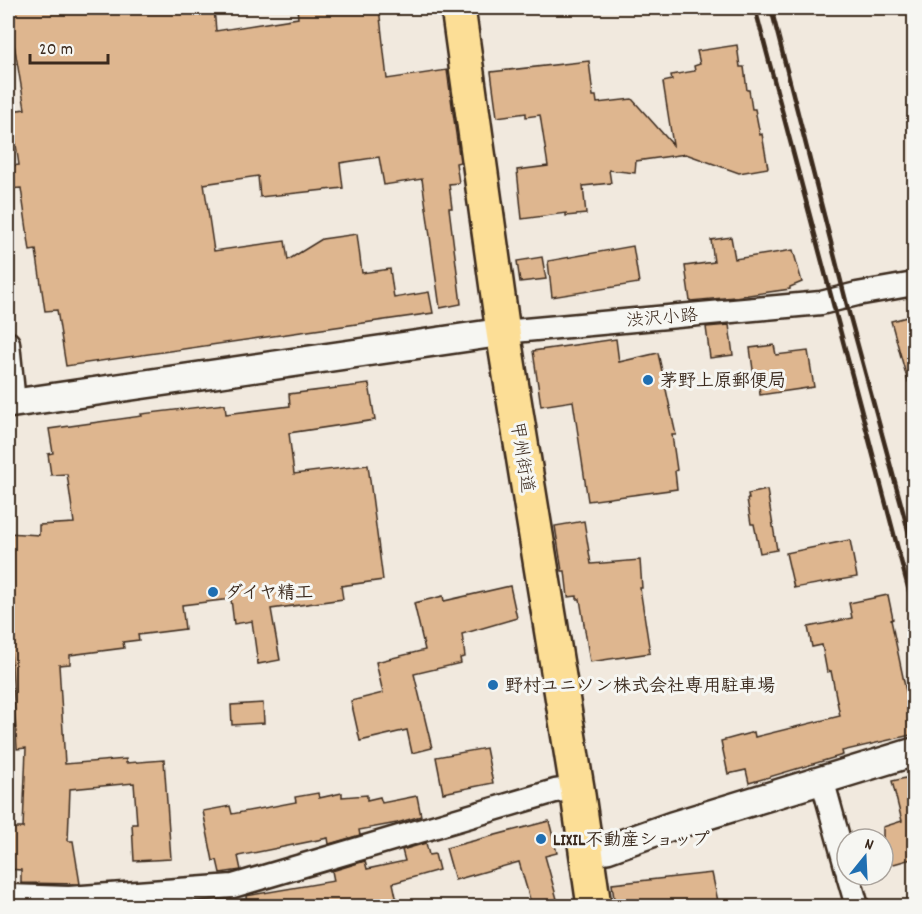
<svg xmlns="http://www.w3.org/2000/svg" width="922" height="914" font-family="Dekko,'Klee One',sans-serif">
  <rect width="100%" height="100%" fill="#f1e9de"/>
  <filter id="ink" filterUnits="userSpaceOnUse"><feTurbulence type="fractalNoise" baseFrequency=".0167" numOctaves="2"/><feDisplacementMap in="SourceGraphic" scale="12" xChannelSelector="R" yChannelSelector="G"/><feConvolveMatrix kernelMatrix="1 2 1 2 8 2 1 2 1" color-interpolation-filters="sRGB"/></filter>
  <g filter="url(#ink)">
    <g fill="#deb68f" stroke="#3b2a1e" stroke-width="1.5">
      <polygon points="8,8 214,8 216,31 298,18 297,8 379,8 387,79 447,70 460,162 456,163 459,183 449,184 452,208 449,208 461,304 440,308 422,179 384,185 379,157 340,163 343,188 260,197 258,176 204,184 214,251 285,241 288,260 322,239 357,234 362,273 390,269 394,298 429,292 433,313 66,366 57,310 45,311 36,250 30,251 21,188 8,189 8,166 19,165 11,111 25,109"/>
      <polygon points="737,45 740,67 744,67 747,90 749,90 752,109 755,109 760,135 762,134 768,168 739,173 686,154 636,161 635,173 609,170 611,183 583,186 586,214 566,216 566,213 522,219 517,170 548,166 540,115 526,117 526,113 497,117 491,72 589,61 593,96 596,96 597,103 632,99 673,145 663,82 672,80 671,75 695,71 694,66 700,64 697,51"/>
      <polygon points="731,237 735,259 793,250 802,282 790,287 790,289 735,297 690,301 685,266 714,262 711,240"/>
      <polygon points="633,246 639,283 552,297 548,261"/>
      <polygon points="542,257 546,279 520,282 517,261"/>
      <polygon points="915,315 915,381 908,382 891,321"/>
      <polygon points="729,325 733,355 710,358 706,327"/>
      <polygon points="616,339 619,362 658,353 676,435 672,435 677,470 675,471 677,489 588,501 573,401 541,406 533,351"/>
      <polygon points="774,345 776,355 808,351 814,387 760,395 758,377 754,377 750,348"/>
      <polygon points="369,384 375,420 289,433 294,474 368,465 383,580 341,586 343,599 271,609 280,660 258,664 252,621 234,624 231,599 182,605 185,629 138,635 139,640 123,642 124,648 70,655 70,664 59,665 65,764 126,759 126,763 164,760 171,859 134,861 132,824 137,824 134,783 70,789 68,841 73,841 80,884 21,883 21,870 8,869 8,828 23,828 26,748 17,749 11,650 8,650 8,533 39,535 39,525 74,523 67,474 51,475 48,454 53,453 49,429 142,416 141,414 225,404 226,414 290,406 289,394"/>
      <polygon points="767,490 777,550 760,553 754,524 751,524 747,499 749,499 748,494"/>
      <polygon points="584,521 591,564 640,560 642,588 640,588 650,653 590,662 580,599 577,599 577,596 568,597 565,571 562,571 555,526"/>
      <polygon points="850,540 857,577 794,588 786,553"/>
      <polygon points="510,586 517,618 462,634 465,657 460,658 461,663 414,674 432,748 412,753 407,730 360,741 351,701 383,693 376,662 425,650 414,603 443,596 444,601"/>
      <polygon points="888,595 893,619 891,620 915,734 842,751 843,755 749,783 746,770 728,774 721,741 754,732 755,737 840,716 831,671 827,672 822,645 812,647 808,627 852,618 849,603"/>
      <polygon points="263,703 264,723 232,725 231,705"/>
      <polygon points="486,748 493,783 443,793 436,757"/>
      <polygon points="915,776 915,858 883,867 883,827 902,821 892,781"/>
      <polygon points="318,793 319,798 342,793 342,797 367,795 367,800 380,797 382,803 417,796 421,816 397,823 359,830 360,835 329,844 328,838 238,856 241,870 220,873 217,860 213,861 203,811 230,806 232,814 296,802 295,797"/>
      <polygon points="549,821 557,853 545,856 557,899 532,906 519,862 455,880 446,848"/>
      <polygon points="426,843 429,855 435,854 439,870 393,883 398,906 247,906 246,896 334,881 332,871 365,861 367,869 405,861 402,850"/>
      <polygon points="712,873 719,906 615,906 612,884"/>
    </g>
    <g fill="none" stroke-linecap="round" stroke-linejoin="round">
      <defs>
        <g id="minor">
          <polyline points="503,332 821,303 857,294 914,284"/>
          <polyline points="8,343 14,403"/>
          <polyline points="822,779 847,870"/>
          <polyline points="848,875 857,906"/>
          <polyline points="8,896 69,898 233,886 555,791 577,788"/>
        </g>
        <g id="tertiary">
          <polyline points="8,404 503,332"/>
          <polyline points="587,852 607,849 672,826 914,752"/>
        </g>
        <polyline id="trunk" points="458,8 503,332 577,788 594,906"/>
      </defs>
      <use href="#minor" stroke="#3b2a1e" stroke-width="27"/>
      <use href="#tertiary" stroke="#3b2a1e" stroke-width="32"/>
      <use href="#trunk" stroke="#3b2a1e" stroke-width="38"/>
      <use href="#minor" stroke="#f6f6f2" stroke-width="22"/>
      <use href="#tertiary" stroke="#f6f6f2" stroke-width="27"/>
      <use href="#trunk" stroke="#fcde96" stroke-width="33"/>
      <g stroke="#3b2a1e" stroke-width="4.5">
        <polyline points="755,8 914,610"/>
        <polyline points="771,8 849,313 914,552"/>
      </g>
    </g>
  </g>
  <g fill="#1f6fb2" stroke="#f6f6f2" stroke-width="2">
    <circle cx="648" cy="380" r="6"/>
    <circle cx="213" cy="592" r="6"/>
    <circle cx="493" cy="685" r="6"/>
    <circle cx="541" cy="839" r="6"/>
  </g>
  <g text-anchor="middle" stroke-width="6" stroke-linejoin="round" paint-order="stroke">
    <g font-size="18" fill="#3b2a1e" stroke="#f6f6f2">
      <text transform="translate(662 317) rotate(-5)" y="6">渋沢小路</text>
      <text transform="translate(523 457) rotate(81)" y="6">甲州街道</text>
    </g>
    <g font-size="18" font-weight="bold" fill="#3b2a1e" stroke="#f6f6f2" text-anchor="start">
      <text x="660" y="386">茅野上原郵便局</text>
      <text x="225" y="598">ダイヤ精工</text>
      <text x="505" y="691">野村ユニソン株式会社専用駐車場</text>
      <text x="553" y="845">LIXIL不動産ショップ</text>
    </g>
  </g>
  <rect width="922" height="914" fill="none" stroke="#f6f6f2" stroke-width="30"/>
  <rect x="15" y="15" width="892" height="884" fill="none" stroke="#3b2a1e" stroke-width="2" filter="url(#ink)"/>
  <g transform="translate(865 857) rotate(18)"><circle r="28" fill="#f6f6f2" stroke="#aba49d" stroke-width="1.5"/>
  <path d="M0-4.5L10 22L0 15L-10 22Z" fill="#1f6fb2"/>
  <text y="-9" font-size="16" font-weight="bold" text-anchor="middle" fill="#3b2a1e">N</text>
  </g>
  <path d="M30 54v9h78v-9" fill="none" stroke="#3b2a1e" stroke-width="3"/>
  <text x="39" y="54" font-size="18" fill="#3b2a1e" stroke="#f6f6f2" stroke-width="4.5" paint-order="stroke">20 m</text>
</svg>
